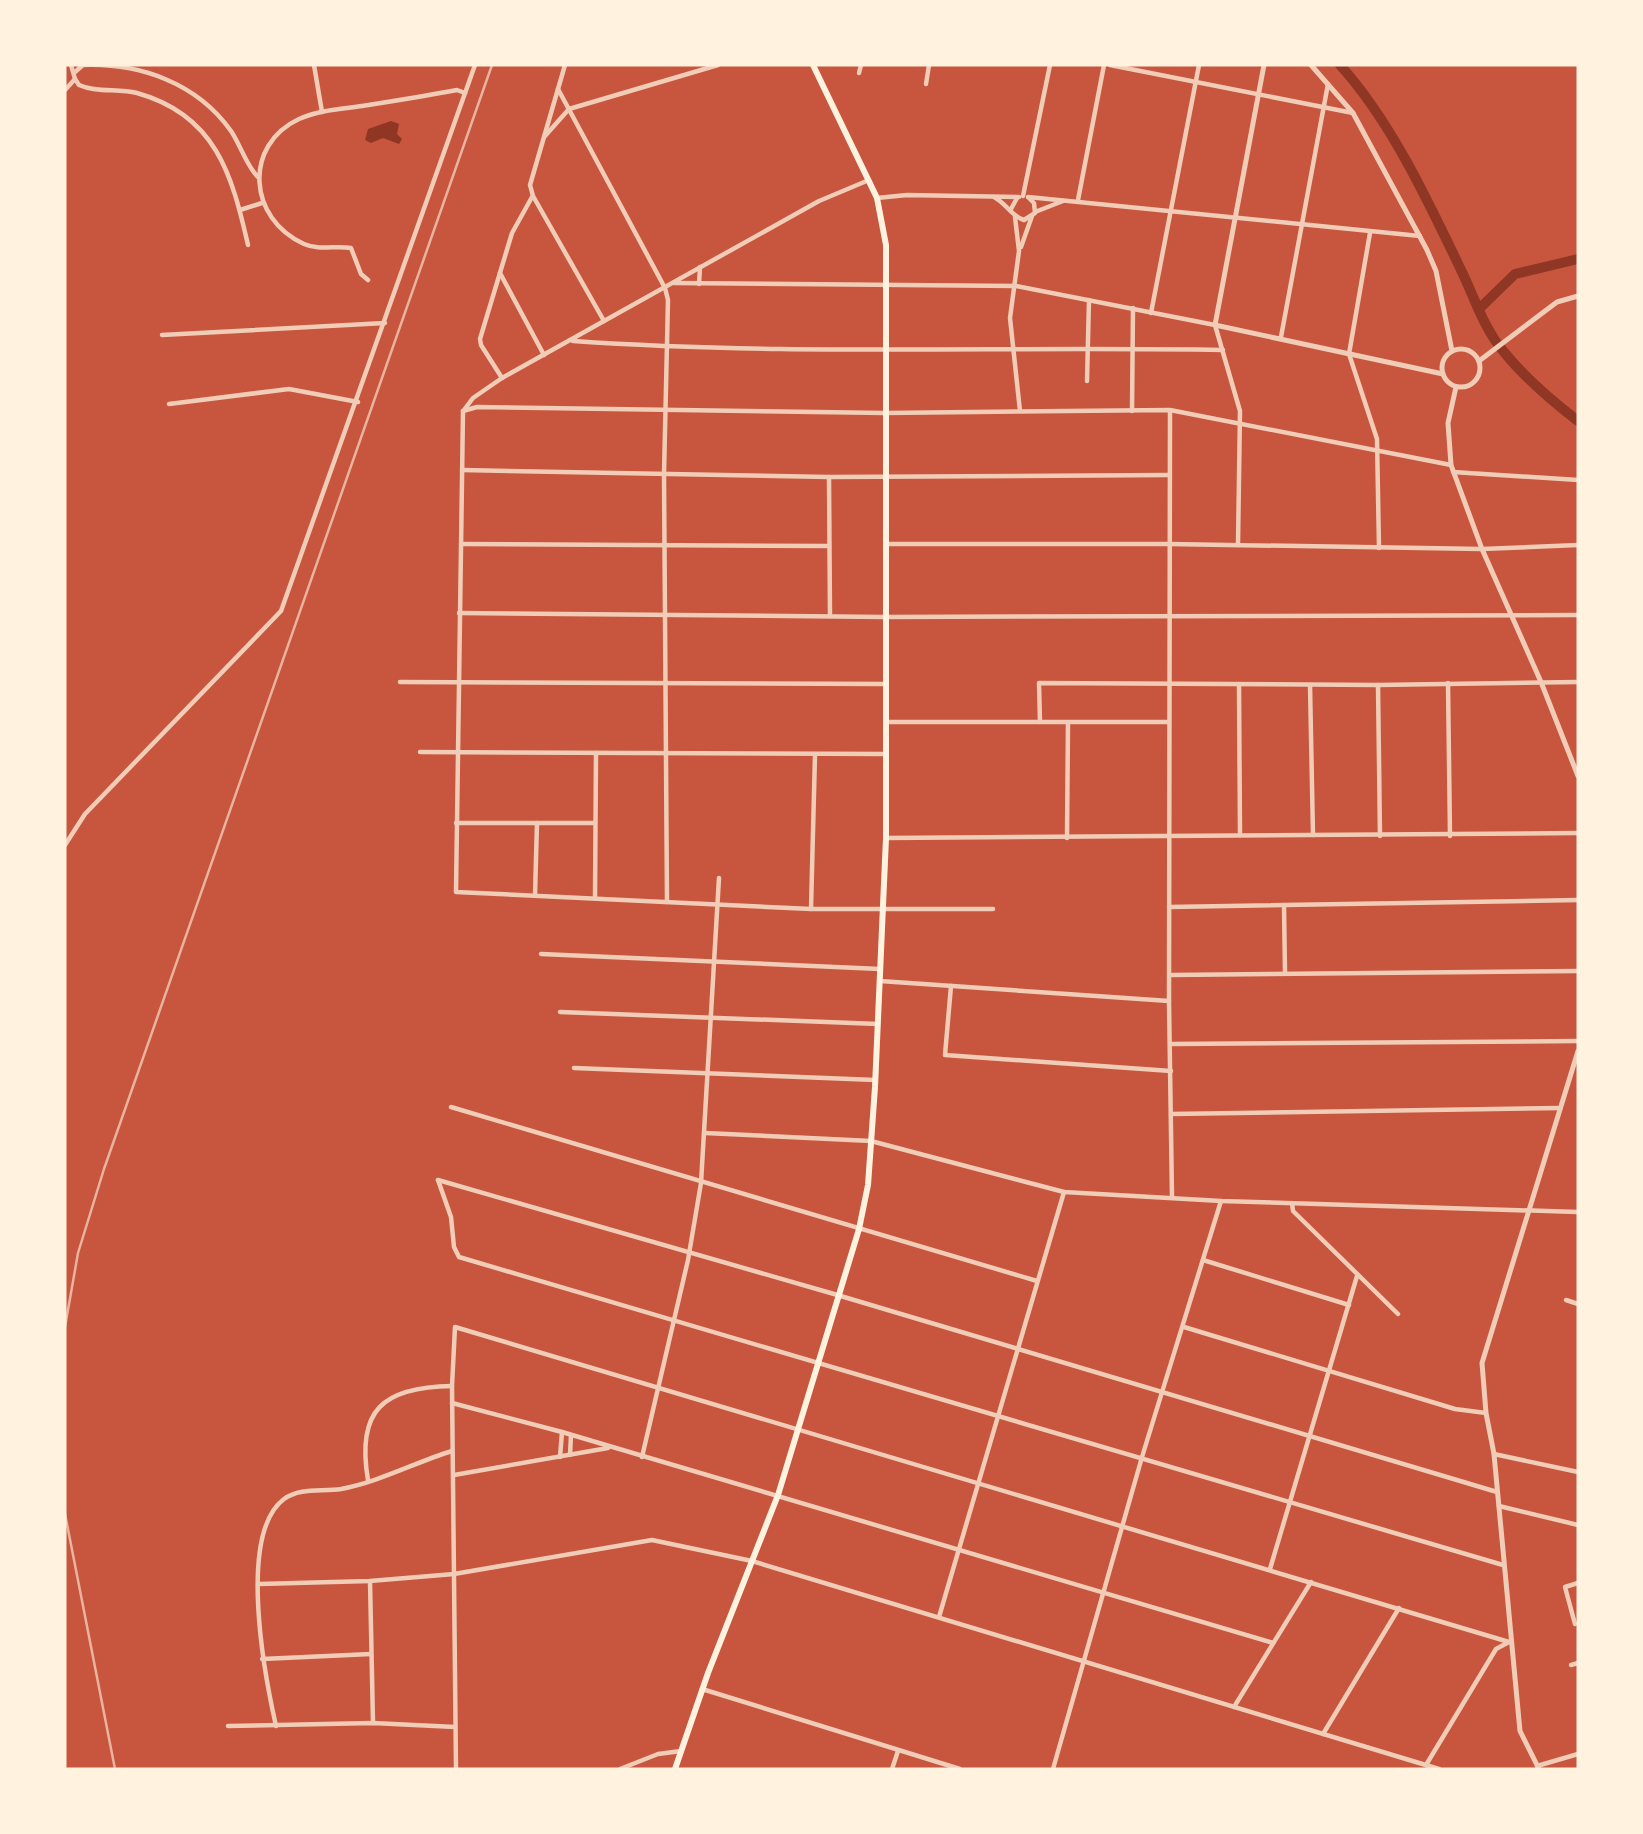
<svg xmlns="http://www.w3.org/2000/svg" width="1643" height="1834" font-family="Inter,sans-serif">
  <rect width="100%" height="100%" fill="#c8553d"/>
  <polygon fill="#8f3625" points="391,121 399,124 397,134 402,139 399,144 383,138 371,143 365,140 368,129"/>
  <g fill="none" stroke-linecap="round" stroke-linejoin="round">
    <g stroke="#8f3625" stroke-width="10">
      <path d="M1340 65C1391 121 1429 203 1462 272 1475 299 1484 329 1504 352 1525 378 1552 401 1578 421"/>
      <polyline points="1479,309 1515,274 1578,259"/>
    </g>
    <g stroke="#f1ccb7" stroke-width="4.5">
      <polyline points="314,65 322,112"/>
      <polyline points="565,65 530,185 533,196 604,321"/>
      <polyline points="1110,65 1353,113"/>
      <path d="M75 72 83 65C140 63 197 83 231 131 240 144 247 167 258 177"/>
      <polyline points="859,73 861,65"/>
      <path d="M75 79 79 85C97 93 118 88 137 93 216 115 232 175 248 245"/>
      <polyline points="926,84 929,65"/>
      <polyline points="558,89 665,288 668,300 664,474 667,902"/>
      <polyline points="65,90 75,79 71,65"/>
      <polyline points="545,136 569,109 718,65"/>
      <polyline points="1023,196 1050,65"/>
      <path d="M994 197C1006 203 1012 217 1024 220L1035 213 1034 203 1029 198"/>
      <polyline points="1028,197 1420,236"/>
      <polyline points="877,198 907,195 1019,197"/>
      <polyline points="1078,200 1104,65"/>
      <polyline points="1011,209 1017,198"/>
      <polyline points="240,210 262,203"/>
      <polyline points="1035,212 1063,201"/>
      <polyline points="1015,217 1019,251 1010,318 1020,411"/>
      <polyline points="1370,233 1349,354 1377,439 1379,548"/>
      <polyline points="1021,247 1032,216"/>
      <polyline points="500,273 544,355"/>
      <path d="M368 280 361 274 351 248C335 245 320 251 304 244 248 219 243 145 299 119 319 110 341 109 362 106 394 101 425 96 457 90L465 93"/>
      <polyline points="674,283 1016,286 1215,325 1240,411 1238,545"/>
      <polyline points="699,284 700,267"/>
      <polyline points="1151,313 1199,65"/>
      <polyline points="162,335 385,323"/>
      <polyline points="1281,337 1328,84"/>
      <path d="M573 341C790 356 1006 346 1223 350"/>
      <polyline points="502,378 481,345 480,339 512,233 532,197"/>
      <polyline points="1087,381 1089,300"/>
      <polyline points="169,404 289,389 358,402"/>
      <polyline points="464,410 473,398 502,378 819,201 869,180"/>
      <polyline points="463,411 456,892 811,909 993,909"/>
      <polyline points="463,411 477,407 885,413 1170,410 1451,465"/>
      <polyline points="1132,411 1133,308"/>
      <polyline points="1170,411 1169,1001 1172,1197"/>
      <polyline points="462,470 829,477 1168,475"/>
      <polyline points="1453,472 1578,480"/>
      <polyline points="829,477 830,616"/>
      <polyline points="461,544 828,546"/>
      <polyline points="885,544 1169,544 1482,549 1578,545"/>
      <polyline points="459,613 884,617 1578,615"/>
      <polyline points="400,682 886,684"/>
      <polyline points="1448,683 1450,836"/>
      <polyline points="1239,684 1240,835"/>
      <polyline points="1310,685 1313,835"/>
      <polyline points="1378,685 1380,836"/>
      <polyline points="887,722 1169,722"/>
      <polyline points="1040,722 1039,683 1378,685 1578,682"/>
      <polyline points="420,752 886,754"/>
      <polyline points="456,823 594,823"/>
      <polyline points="886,838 1578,833"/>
      <polyline points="1067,838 1068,723"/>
      <polyline points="65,845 85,814 281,611 475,65"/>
      <polyline points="535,895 537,823"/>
      <polyline points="595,898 596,753"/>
      <polyline points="1284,905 1285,973"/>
      <polyline points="1169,907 1578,900"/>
      <polyline points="811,909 815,755"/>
      <polyline points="541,954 880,969"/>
      <polyline points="1170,975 1578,971"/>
      <polyline points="880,981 1169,1001"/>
      <polyline points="951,986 945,1055 1171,1071"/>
      <polyline points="560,1012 878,1024"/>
      <polyline points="1170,1044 1578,1041"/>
      <polyline points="574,1068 875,1080"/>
      <polyline points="451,1107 1037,1281"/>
      <polyline points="1171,1114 1560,1108"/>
      <polyline points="705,1133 871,1141 1064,1192 1221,1201 1578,1212"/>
      <polyline points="438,1180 451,1217 454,1247 459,1257 1503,1565"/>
      <polyline points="438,1180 834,1294 1497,1492"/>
      <polyline points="1292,1203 1293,1211 1398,1314"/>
      <polyline points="1203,1260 1349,1305"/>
      <polyline points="1566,1300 1578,1304"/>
      <polyline points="1184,1327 1455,1409 1486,1413"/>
      <polyline points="452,1403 562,1432 1273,1643"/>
      <polyline points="1494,1454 1578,1472"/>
      <polyline points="570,1455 571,1435"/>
      <polyline points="560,1457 562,1432"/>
      <polyline points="642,1457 688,1260 701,1183 719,878"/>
      <polyline points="454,1475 608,1448"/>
      <path d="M368 1480C356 1410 383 1387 452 1386"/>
      <polyline points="1499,1506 1578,1525"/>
      <polyline points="1270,1569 1357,1276"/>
      <polyline points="370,1581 373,1723"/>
      <polyline points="259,1584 370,1581 454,1574 652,1540 752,1561 1439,1769"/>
      <polyline points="939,1617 1064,1192"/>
      <polyline points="1575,1624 1565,1587 1578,1583"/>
      <polyline points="262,1659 371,1654"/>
      <polyline points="1571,1665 1578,1663"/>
      <polyline points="702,1689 960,1769"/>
      <polyline points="1234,1707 1311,1582"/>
      <polyline points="228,1726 373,1723 455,1727"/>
      <path d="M276 1726C265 1677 237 1534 284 1499 300 1487 322 1492 341 1489 379 1482 416 1462 452 1451"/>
      <polyline points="1323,1734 1399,1608"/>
      <polyline points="1426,1765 1496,1649 1509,1642"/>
      <polyline points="1537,1766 1578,1754"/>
      <polyline points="456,1769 452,1386 455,1327 1509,1642"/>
      <polyline points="620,1769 658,1754 681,1751"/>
      <polyline points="892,1769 898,1751"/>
      <polyline points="1053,1769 1142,1457 1221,1201"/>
    </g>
    <g stroke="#f1ccb7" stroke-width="5">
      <polyline points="1264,65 1215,325 1443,374"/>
      <polyline points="1311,65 1353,113 1427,250 1436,271 1452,351"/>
      <circle cx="1461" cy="368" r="19"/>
      <polyline points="1479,361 1557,302 1578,296"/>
      <polyline points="1456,387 1448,423 1451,465 1482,549 1541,682 1578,776"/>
      <polyline points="1539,1769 1520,1731 1494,1454 1486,1413 1482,1363 1578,1051"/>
    </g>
    <polyline stroke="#fff3e0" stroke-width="6" points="675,1769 708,1673 778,1495 859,1229 868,1185 875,1087 886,838 886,245 877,198 813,65"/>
    <g stroke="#e9b49f" stroke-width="2.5">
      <polyline points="65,1327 78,1253 104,1169 492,65"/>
      <polyline points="65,1514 115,1769"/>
    </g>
  </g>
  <rect width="1643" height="1834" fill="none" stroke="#fff3e0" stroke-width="133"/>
</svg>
